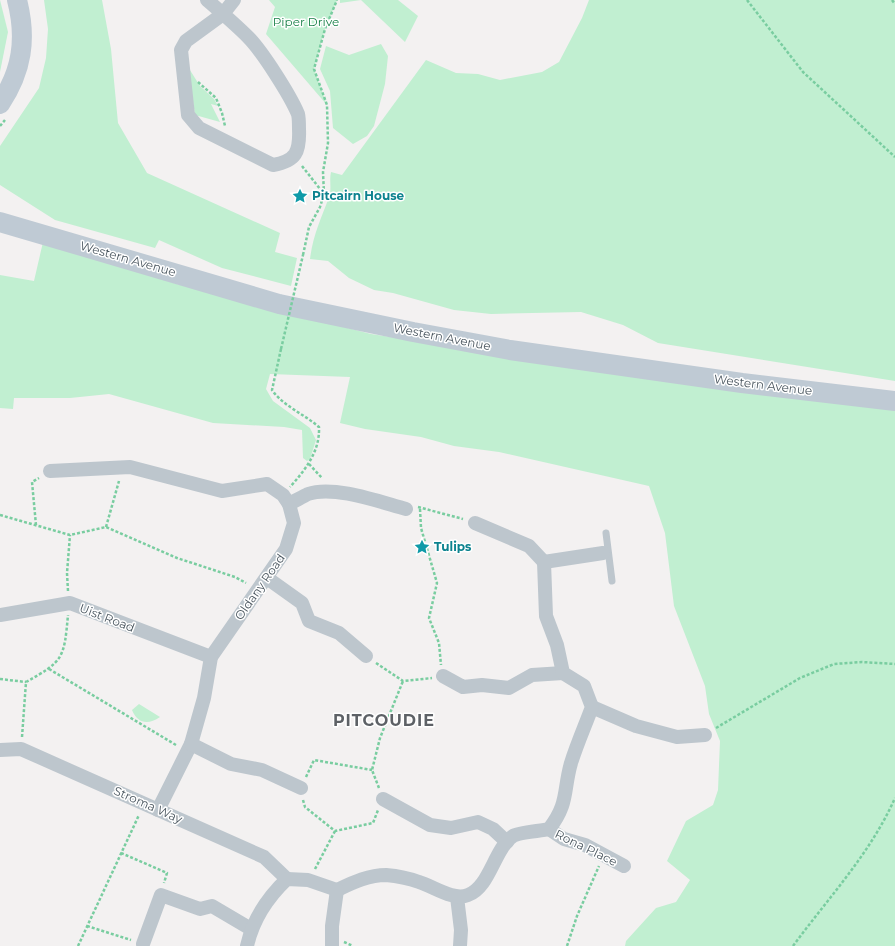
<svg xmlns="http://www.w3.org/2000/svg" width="895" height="946" font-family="Montserrat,sans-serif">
  <rect width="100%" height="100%" fill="#f3f1f1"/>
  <g fill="#c1efd1">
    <polygon points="0,0 8,32 0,72"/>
    <polygon points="44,0 102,0 111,49 118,123 147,173 280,233 275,252 297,258 291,286 222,268 159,240 155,248 55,220 0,185 0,146 39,88 46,58 48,29"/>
    <polygon points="269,0 337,0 325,29 314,69 327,105 266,34 275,7"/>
    <polygon points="340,0 398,0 418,16 405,42 361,0 340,3"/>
    <path d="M589 0H895V381L658 343 623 325 581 312 491 314 454 310 393 293 374 290 349 278 328 261 310 259C313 235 321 219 329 197 332 190 329 180 331 172L342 175 426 60 456 73 478 74 500 80 542 72 559 62 582 18Z"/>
    <polygon points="381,44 388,56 385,84 374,126 367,136 353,144 333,128 330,91 320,69 326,46 349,55"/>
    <polygon points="188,67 200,86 214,99 218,106 211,104 220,122 195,115"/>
    <polygon points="43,242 177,284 371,334 699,385 895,407 895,946 625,946 626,941 656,908 676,902 690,880 667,861 686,821 713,805 718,790 720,741 709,714 705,686 674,606 665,533 649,486 499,452 454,446 421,437 365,429 340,423 350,377 270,374 266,389 273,401 310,428 316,440 310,459 307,461 303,458 302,430 284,427 213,423 109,394 70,398 14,398 13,409 0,408 0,275 34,281"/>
    <path d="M139 704 160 717C148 725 138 724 132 710Z"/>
  </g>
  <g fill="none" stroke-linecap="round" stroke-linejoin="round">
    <g stroke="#79cda0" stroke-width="2.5" stroke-dasharray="3 2" stroke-linecap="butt">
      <polyline points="747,0 803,72 895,157"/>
      <polyline points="892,0 895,4"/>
      <polyline points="198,82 216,98 222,113 225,126"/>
      <polyline points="0,126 5,120"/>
      <polyline points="302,166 324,194"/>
      <polyline points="303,255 309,227 320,207 324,194 323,172 328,143 327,105 314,69 325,29 337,0"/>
      <path d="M281 349 272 390C283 406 304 414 319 427 320 451 306 469 290 487"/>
      <polyline points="309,464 322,478"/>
      <polyline points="418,507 463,519"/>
      <polyline points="420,509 421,528 437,583 429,618 439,643 441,665"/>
      <polyline points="0,515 70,535 106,527 177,558 235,577 246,583"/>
      <polyline points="36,525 32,482 39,478"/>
      <polyline points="106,527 119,481"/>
      <polyline points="68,591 67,573 70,535"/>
      <polyline points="376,663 403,681 432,678"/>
      <polyline points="49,669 176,745"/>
      <polyline points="0,679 26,682"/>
      <polyline points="716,728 800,678 834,664 862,662 895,664"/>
      <path d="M22 737 26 682C64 661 64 658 68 615"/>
      <polyline points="306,777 314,760 372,770"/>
      <polyline points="379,788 372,770 380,738 403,681"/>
      <polyline points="303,800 305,807 335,831 373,823 378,810"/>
      <polyline points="121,853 167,873 164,883"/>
      <polyline points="315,869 335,831"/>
      <polyline points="87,926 131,940"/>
      <polyline points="344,942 353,946"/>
      <polyline points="78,946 139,815"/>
      <polyline points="567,946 577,916 599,866"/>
      <path d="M793 946C829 897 870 854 895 798"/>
    </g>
    <polyline stroke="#bdc6cd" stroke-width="7" points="606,533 612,581"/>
    <g stroke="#bdc6cd" stroke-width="14">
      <path d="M207 0C221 12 235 24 248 37 262 51 290 95 298 114 299 118 299 125 299 129 300 152 296 161 273 165L199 128 188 115 181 50 186 41 223 14 234 0"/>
      <polyline points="50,471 130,467 222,491 267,484 283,495 289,504 294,523 286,549 211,657 204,698 191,744 158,810"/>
      <path d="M289 504C295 501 302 497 308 494 334 485 380 502 406 509"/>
      <polyline points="475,523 529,546 544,562"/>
      <polyline points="544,562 603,553"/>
      <polyline points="267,578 302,603 309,621 339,633 366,656"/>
      <polyline points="0,615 70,603 211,657"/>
      <polyline points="443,676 463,687 482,685 509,688 532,675 563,673"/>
      <polyline points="592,707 636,726 677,737 705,735"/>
      <polyline points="191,744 231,764 262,770 301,788"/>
      <polyline points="0,750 21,749 264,857 287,879"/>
      <polyline points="383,799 430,825 451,828 478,822 493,829 507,842"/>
      <polyline points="549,829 564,839 585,845 624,866"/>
      <polyline points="457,897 461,930 460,946"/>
      <polyline points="143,944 161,895 200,909 212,906 251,929"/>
      <path d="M247 946C253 919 267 898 287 879L308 880 337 890C352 883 368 875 386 875 397 876 408 878 419 882 433 886 453 901 468 895 490 887 494 849 513 836 519 832 541 831 549 829 569 803 563 791 571 763 577 744 585 726 592 707L584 686 563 673 557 645 546 616 544 562"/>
      <polyline points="332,946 332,926 337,890"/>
    </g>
    <g stroke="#bfcad4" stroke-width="20">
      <path d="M0 104C22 71 27 39 17 0"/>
      <polyline points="0,222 279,304 413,332 510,350 742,383 895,401"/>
    </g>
    <polyline stroke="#79cda0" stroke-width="2.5" stroke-dasharray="3 2" stroke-linecap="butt" points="281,349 303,255"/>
  </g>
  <defs>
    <symbol id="sight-bare" viewBox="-9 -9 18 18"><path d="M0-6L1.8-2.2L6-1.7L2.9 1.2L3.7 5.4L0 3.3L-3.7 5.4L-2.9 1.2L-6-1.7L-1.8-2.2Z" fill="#0f9aa8" stroke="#fff" stroke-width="2.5" paint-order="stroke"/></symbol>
  </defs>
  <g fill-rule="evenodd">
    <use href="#sight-bare" x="289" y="185" width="22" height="22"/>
    <use href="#sight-bare" x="411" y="536" width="22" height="22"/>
  </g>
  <g text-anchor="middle" stroke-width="3" stroke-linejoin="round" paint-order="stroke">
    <g font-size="12" fill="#198048" stroke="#fff">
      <text x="306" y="26">Piper Drive</text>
    </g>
    <g font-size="12" font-weight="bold" fill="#0d838f" stroke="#fff" text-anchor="start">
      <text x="312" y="200">Pitcairn House</text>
      <text x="434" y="551">Tulips</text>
    </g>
    <g font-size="12" fill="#49555e" stroke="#fff">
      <text transform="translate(128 259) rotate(16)" y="4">Western Avenue</text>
      <text transform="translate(442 337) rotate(11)" y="4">Western Avenue</text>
      <text transform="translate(763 385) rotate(7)" y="4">Western Avenue</text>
      <text transform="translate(260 587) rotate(-55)" y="4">Oldany Road</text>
      <text transform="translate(107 618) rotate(21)" y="4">Uist Road</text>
      <text transform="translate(148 805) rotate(24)" y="4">Stroma Way</text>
      <text transform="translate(586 848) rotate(26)" y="4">Rona Place</text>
    </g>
    <g font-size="16" font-weight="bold" letter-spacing="1" fill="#5d6166" stroke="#fff">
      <text x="384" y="726">PITCOUDIE</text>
    </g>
  </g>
</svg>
